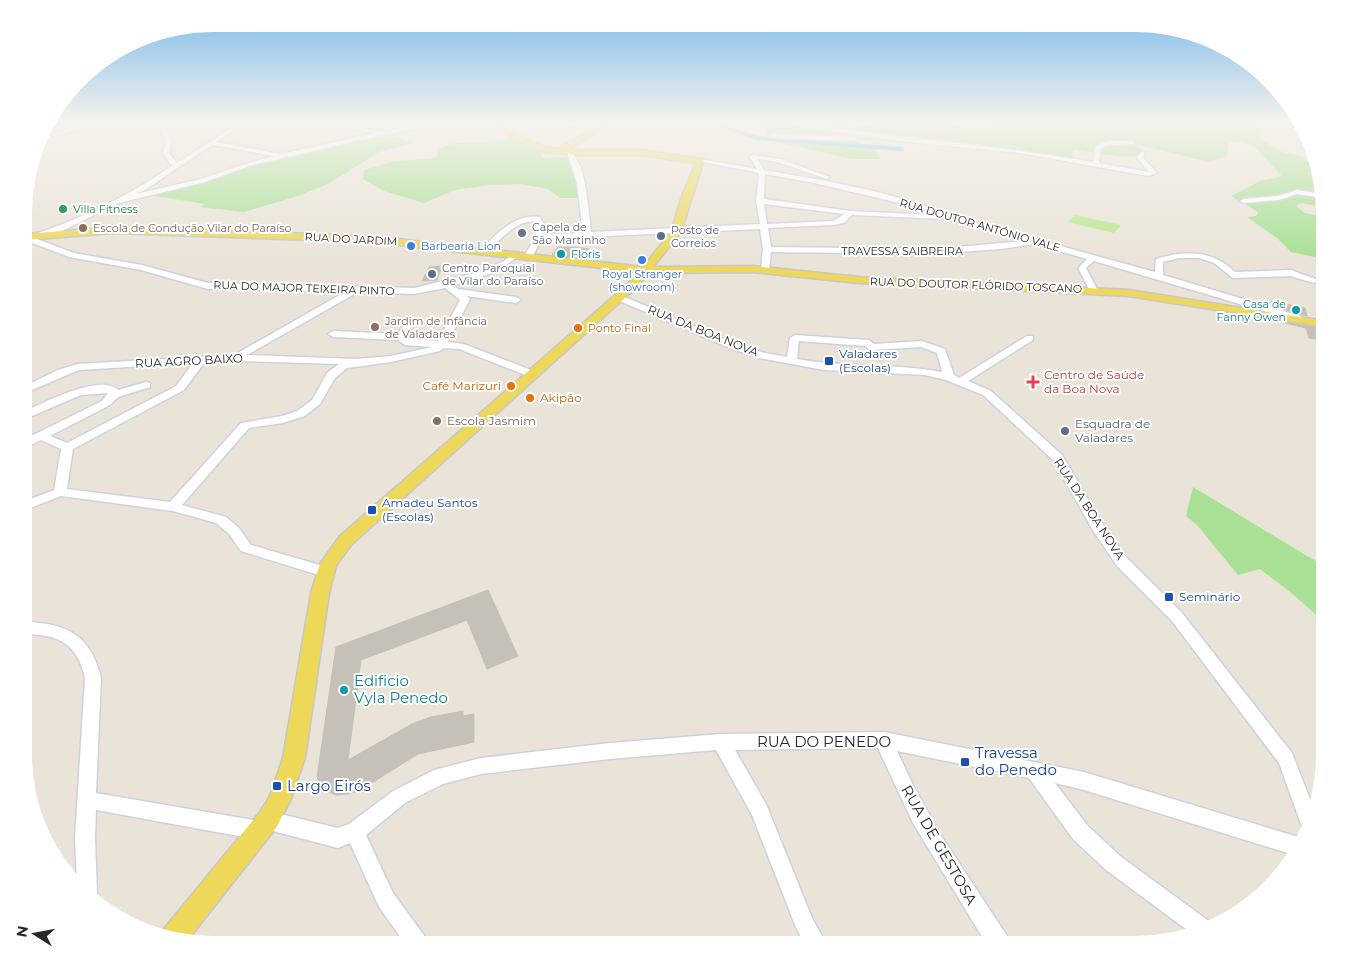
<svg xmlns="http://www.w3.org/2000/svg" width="1348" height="969" font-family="Montserrat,sans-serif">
  <rect width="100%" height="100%" fill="#eae4d8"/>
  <g fill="#a8e095">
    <path d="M762 123H873C891 128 912 122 931 123 954 124 975 132 997 127L998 123H1260L1259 138 1282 152 1301 156 1314 166 1322 194H1319L1317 206 1301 203 1296 206 1305 213 1324 217V259L1291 252 1277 238 1247 217 1256 216 1258 212 1231 196 1260 181 1280 177 1281 175 1254 146 1241 142 1229 143 1227 156 1209 162 1143 146H1138L1147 155 1125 157 1074 150 1071 158 964 144 854 140 860 144 874 145 879 159H852L772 141 755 139 756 136 767 137Z"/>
    <polygon points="388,133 412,143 379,152 330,183 298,196 244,212 200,207 205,204 148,195 209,181 247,166"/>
    <path d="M512 138 515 141 541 150V158L570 157 583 198H560L548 189 520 184 489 185 455 190 424 203 384 191 363 179 364 170 395 161 430 159 438 155 436 150C457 140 467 143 488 142 496 142 504 139 512 138Z"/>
    <polygon points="1193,487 1324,566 1324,622 1295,596 1260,569 1238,575 1197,525 1186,516"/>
  </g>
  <polygon fill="#bbe890" points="1075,215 1121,225 1114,233 1068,222"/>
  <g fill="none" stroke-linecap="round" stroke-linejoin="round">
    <g fill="#6cbeec" fill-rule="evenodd">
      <polygon points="690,123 703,123 700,125"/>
      <polygon points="710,123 718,123 758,136 902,147 905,149 902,151 757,140"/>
    </g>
  </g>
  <g fill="#c5c1b8" stroke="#c5c0b3">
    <polygon points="558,247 574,247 589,249 583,258 552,255"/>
    <polygon points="442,266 437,280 422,281 429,267"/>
    <polygon points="1271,301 1305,308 1307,316 1272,306"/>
    <polygon points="1277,321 1324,329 1324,340 1309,338 1306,328"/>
    <polygon points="488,590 518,656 487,669 467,620 361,660 348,760 412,724 431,717 463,711 463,716 474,714 474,742 418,754 359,791 347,794 336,795 327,791 320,785 317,777 336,647"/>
  </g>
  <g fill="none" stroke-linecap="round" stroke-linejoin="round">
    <defs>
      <g id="minor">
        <polygon points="48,123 67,123 46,126"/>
        <polygon points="88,123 97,123 60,135 55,134"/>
        <path d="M148 123C166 123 175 136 169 153L177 163 239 123H246L216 142 281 154 374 133 329 123C347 123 367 132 382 131 404 130 426 123 448 123L387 134 283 158 249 166 205 182 119 203 62 231 37 239 74 253 142 265 208 283 414 288 479 272 504 261 513 253 520 255 498 271 453 286 458 289 516 297 521 300 516 303 467 296 470 299 448 342 464 344 536 372V376H528L459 349 444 348 440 351 391 362 347 368 335 378 320 404 305 416 283 423 249 428 182 505 226 517 239 528 251 545 330 568 332 572 330 576 325 577 241 551 229 534 216 523 173 511 61 496 25 510V501L54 490 61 449 41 440 25 448V439L102 401 108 393 81 395 25 419V411C43 403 102 373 118 390L146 382 150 383V387L118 397 110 405 50 436 67 443 176 386 193 363 79 370 25 393V386L58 370 78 364 234 355 345 292 208 289 141 270 69 257 27 241 26 239 29 236C79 220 129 196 172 166L163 153C169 136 162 131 148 123ZM212 145 274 156 245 164 201 179 136 194 148 188ZM445 288 460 300 438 341 408 339 406 337 416 321 411 318 408 319 398 334 333 331 328 334 333 337 398 340 405 345 432 347 391 356 356 359 247 355 358 292 414 294ZM235 361 339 364 327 373 312 400 297 411 282 416 241 423 170 502 67 489 73 449 184 390 204 363Z"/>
        <polygon points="547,123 596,123 571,127"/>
        <path d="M782 123H798C896 137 995 145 1093 162L1096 146 1108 141H1132L1134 144 1109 145 1101 148 1099 163 1149 172 1137 158 1142 151 1145 153 1143 158 1157 173 1148 176 1020 153 898 141Z"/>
        <polygon points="854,123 879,123 851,127 848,125"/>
        <polygon points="771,134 854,137 857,139 854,141 769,137"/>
        <path d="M570 151C586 161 589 214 591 232L760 224 756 201 759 173 698 161 701 159 757 169 750 157 753 155 780 159 830 177 827 179 777 162 758 159 764 170C827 181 892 191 951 216L1155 272 1156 259C1185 250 1213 250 1235 272L1291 270 1318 280 1314 283 1290 276 1233 278 1214 263 1199 258H1179L1163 262V275L1300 316 1302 318 1297 321 1094 261 1086 268 1097 289 1090 291 1078 268 1087 259 1035 244 1001 249 934 254 771 252 769 270 765 273 761 270 763 249 760 229 542 239 533 255 527 259 523 257C531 246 539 234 535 221 515 221 500 240 487 253H481V249C497 234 515 213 540 217L543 223V234L583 233 577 183 567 153ZM765 174 810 182 916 207 936 215 850 211 764 199ZM764 204 844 214 833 221 767 224ZM852 215 945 219 1023 241 934 249 771 247 768 228 833 225 844 223Z"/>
        <polygon points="1297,190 1322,194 1323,198 1297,194 1279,200 1244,203 1240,201 1244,199 1278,196"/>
        <path d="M620 295 736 344 765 353 787 357 790 338 795 335 869 340 874 344 922 341 945 349 954 375 959 378 1027 336H1033V340L968 381 991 391 1062 455 1104 526 1127 558 1182 613 1292 753 1315 812 1306 832 1303 831 1301 824 1279 763 1172 621 1117 566 1094 532 1053 460 983 395 946 380 925 375 824 370 759 358 730 348 617 300V296ZM799 341 865 346 870 350 921 347 937 353 942 372C895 363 845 368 797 359Z"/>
        <path d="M25 622C68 623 91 636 101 678L96 793 259 821 261 813 268 811 338 828 349 824 393 791 434 770 481 758 610 743 721 734 884 732 1084 772 1295 836 1303 837 1294 855 1084 790 1055 783 1087 825 1120 856 1210 922 1213 927 1190 932 1106 870 1073 839 1029 778 897 751 913 785 940 834 1013 945H987L913 823 878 748 735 750 766 804 812 918 827 945H805L795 925 752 815 716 750 610 759 481 774 443 784 405 803 366 835 393 893 426 938 430 945H406L379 907 350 843 338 848 269 830 267 838 260 840 96 810 95 838 97 894 94 901 77 882 75 838 85 678C77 643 59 635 25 634Z"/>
      </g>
      <path id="major" d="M483 123 507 124C521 140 536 146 558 149L603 123H611L567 150H640L704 159 681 232 653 267 753 266 859 277 1129 290 1324 321V327L1129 296 859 283 753 272 648 273 638 286 351 545 336 566 329 593 305 758 290 801 276 828 186 942 160 937 163 930 260 812 270 796 283 758 311 593 320 564 339 537 630 282 638 272 371 242 114 233 25 240V234L114 227 371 236 643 267 671 232 683 193 696 163 640 155H581L545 152 526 146 512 138 503 127Z"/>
    </defs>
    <use href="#minor" stroke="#ced0e0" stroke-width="3"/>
    <use href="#major" stroke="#c7c7c7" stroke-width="3"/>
    <use href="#minor" fill="#fff" fill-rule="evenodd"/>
    <use href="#major" fill="#edd85a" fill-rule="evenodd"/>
  </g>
  <linearGradient id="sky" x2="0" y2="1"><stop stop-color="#76b8ea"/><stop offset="0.47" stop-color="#f6f3ed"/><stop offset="1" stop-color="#f6f3ed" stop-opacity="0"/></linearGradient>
  <rect width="1348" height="259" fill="url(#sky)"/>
  <circle fill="#2e9e5b" stroke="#fff" stroke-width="2" cx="63" cy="209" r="5"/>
  <g fill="#8d6e63" stroke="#fff" stroke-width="2">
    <circle cx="83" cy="228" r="5"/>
    <circle cx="375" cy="327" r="5"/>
    <circle cx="437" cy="421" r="5"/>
  </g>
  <circle fill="#6b7280" stroke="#fff" stroke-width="2" cx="522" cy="233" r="5"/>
  <g fill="#5c6f8a" stroke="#fff" stroke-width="2">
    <circle cx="661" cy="236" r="5"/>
    <circle cx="432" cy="274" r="5"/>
    <circle cx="1065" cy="431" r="5"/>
  </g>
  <g fill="#3f7fe0" stroke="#fff" stroke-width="2">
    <circle cx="411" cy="246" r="5"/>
    <circle cx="642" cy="260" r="5"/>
  </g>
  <g fill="#0f9aa8" stroke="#fff" stroke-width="2">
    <circle cx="561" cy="254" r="5"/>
    <circle cx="1296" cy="310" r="5"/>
    <circle cx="344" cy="690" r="5"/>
  </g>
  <g fill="#e8710a" stroke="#fff" stroke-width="2">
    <circle cx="578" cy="328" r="5"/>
    <circle cx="511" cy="386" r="5"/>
    <circle cx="530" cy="398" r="5"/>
  </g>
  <g fill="#1a4fb4" stroke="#fff" stroke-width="2">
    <rect x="824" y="356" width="10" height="10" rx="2.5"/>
    <rect x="367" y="505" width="10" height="10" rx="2.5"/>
    <rect x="1164" y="592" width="10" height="10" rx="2.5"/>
    <rect x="960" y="757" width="10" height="10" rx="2.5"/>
    <rect x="272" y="781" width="10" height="10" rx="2.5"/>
  </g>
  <path fill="#e0444e" stroke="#fff" stroke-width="2" d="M1030.5 374.5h5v5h5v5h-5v5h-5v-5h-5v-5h5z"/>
  <g text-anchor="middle" stroke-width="4" stroke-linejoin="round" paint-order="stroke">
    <g font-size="11" fill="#27864d" stroke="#fff" text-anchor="start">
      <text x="73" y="213">Villa Fitness</text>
    </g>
    <g font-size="11" fill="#272727" stroke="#fff">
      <text transform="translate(980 225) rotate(16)" y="4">RUA DOUTOR ANTÓNIO VALE</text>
      <text transform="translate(351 239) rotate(3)" y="4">RUA DO JARDIM</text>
      <text x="902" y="255">TRAVESSA SAIBREIRA</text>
      <text transform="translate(976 285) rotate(2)" y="4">RUA DO DOUTOR FLÓRIDO TOSCANO</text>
      <text transform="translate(304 288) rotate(2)" y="4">RUA DO MAJOR TEIXEIRA PINTO</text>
    </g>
    <g font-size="11" fill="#5b616d" stroke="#fff" text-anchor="start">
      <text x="532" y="231">Capela de<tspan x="532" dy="13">São Martinho</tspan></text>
    </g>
    <g font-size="11" fill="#785e54" stroke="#fff" text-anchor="start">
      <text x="93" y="232">Escola de Condução Vilar do Paraíso</text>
      <text x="385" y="325">Jardim de Infância<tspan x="385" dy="13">de Valadares</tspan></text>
    </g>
    <g font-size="11" fill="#4e5e75" stroke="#fff" text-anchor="start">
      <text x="671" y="234">Posto de<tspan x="671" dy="13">Correios</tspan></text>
      <text x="442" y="272">Centro Paroquial<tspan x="442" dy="13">de Vilar do Paraíso</tspan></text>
    </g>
    <g font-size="11" fill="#366cbe" stroke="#fff" text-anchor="start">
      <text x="421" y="250">Barbearia Lion</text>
      <text x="642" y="278" text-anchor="middle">Royal Stranger<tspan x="642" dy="13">(showroom)</tspan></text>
    </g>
    <g font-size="11" fill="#0d838f" stroke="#fff" text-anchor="start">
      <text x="571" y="258">Floris</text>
      <text x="1286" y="308" text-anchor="end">Casa de<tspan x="1286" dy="13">Fanny Owen</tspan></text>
    </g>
    <g font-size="11" fill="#c56008" stroke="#fff" text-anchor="start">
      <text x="588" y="332">Ponto Final</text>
    </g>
    <g font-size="12" fill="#272727" stroke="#fff">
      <text transform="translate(703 331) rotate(22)" y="4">RUA DA BOA NOVA</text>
      <text transform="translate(189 361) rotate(-3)" y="4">RUA AGRO BAIXO</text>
      <text transform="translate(1089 509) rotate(57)" y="4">RUA DA BOA NOVA</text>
    </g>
    <g font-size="12" fill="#164399" stroke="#fff" text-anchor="start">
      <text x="839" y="358">Valadares<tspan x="839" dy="14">(Escolas)</tspan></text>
      <text x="382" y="507">Amadeu Santos<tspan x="382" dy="14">(Escolas)</tspan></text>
      <text x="1179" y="601">Seminário</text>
    </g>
    <g font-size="12" fill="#be3a42" stroke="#fff" text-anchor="start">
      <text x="1044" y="379">Centro de Saúde<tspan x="1044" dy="14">da Boa Nova</tspan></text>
    </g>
    <g font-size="12" fill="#c56008" stroke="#fff" text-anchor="end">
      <text x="501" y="390">Café Marizuri</text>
      <text x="540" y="402" text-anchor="start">Akipão</text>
    </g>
    <g font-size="12" fill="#785e54" stroke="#fff" text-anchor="start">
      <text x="447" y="425">Escola Jasmim</text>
    </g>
    <g font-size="12" fill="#4e5e75" stroke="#fff" text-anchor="start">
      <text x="1075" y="428">Esquadra de<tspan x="1075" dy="14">Valadares</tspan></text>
    </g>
    <g font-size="15" fill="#0d838f" stroke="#fff" text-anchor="start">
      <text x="354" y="686">Edificio<tspan x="354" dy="17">Vyla Penedo</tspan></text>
    </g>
    <g font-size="15" fill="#272727" stroke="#fff">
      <text x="824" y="747">RUA DO PENEDO</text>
      <text transform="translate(939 845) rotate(60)" y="5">RUA DE GESTOSA</text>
    </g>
    <g font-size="15" fill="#164399" stroke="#fff" text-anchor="start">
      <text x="975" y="758">Travessa<tspan x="975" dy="17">do Penedo</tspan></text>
      <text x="287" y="791">Largo Eirós</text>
    </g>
  </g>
  <path d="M0 0H1348V969H0ZM213 32H1135A181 181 0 0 1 1316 213V755A181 181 0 0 1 1135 936H213A181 181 0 0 1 32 755V213A181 181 0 0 1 213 32Z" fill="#fff" fill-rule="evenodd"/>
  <g transform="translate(35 934) rotate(281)" stroke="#ffffff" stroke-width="4" paint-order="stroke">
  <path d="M0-4L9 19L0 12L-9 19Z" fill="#272727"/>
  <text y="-8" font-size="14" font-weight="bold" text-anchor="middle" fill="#272727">N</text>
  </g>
</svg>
